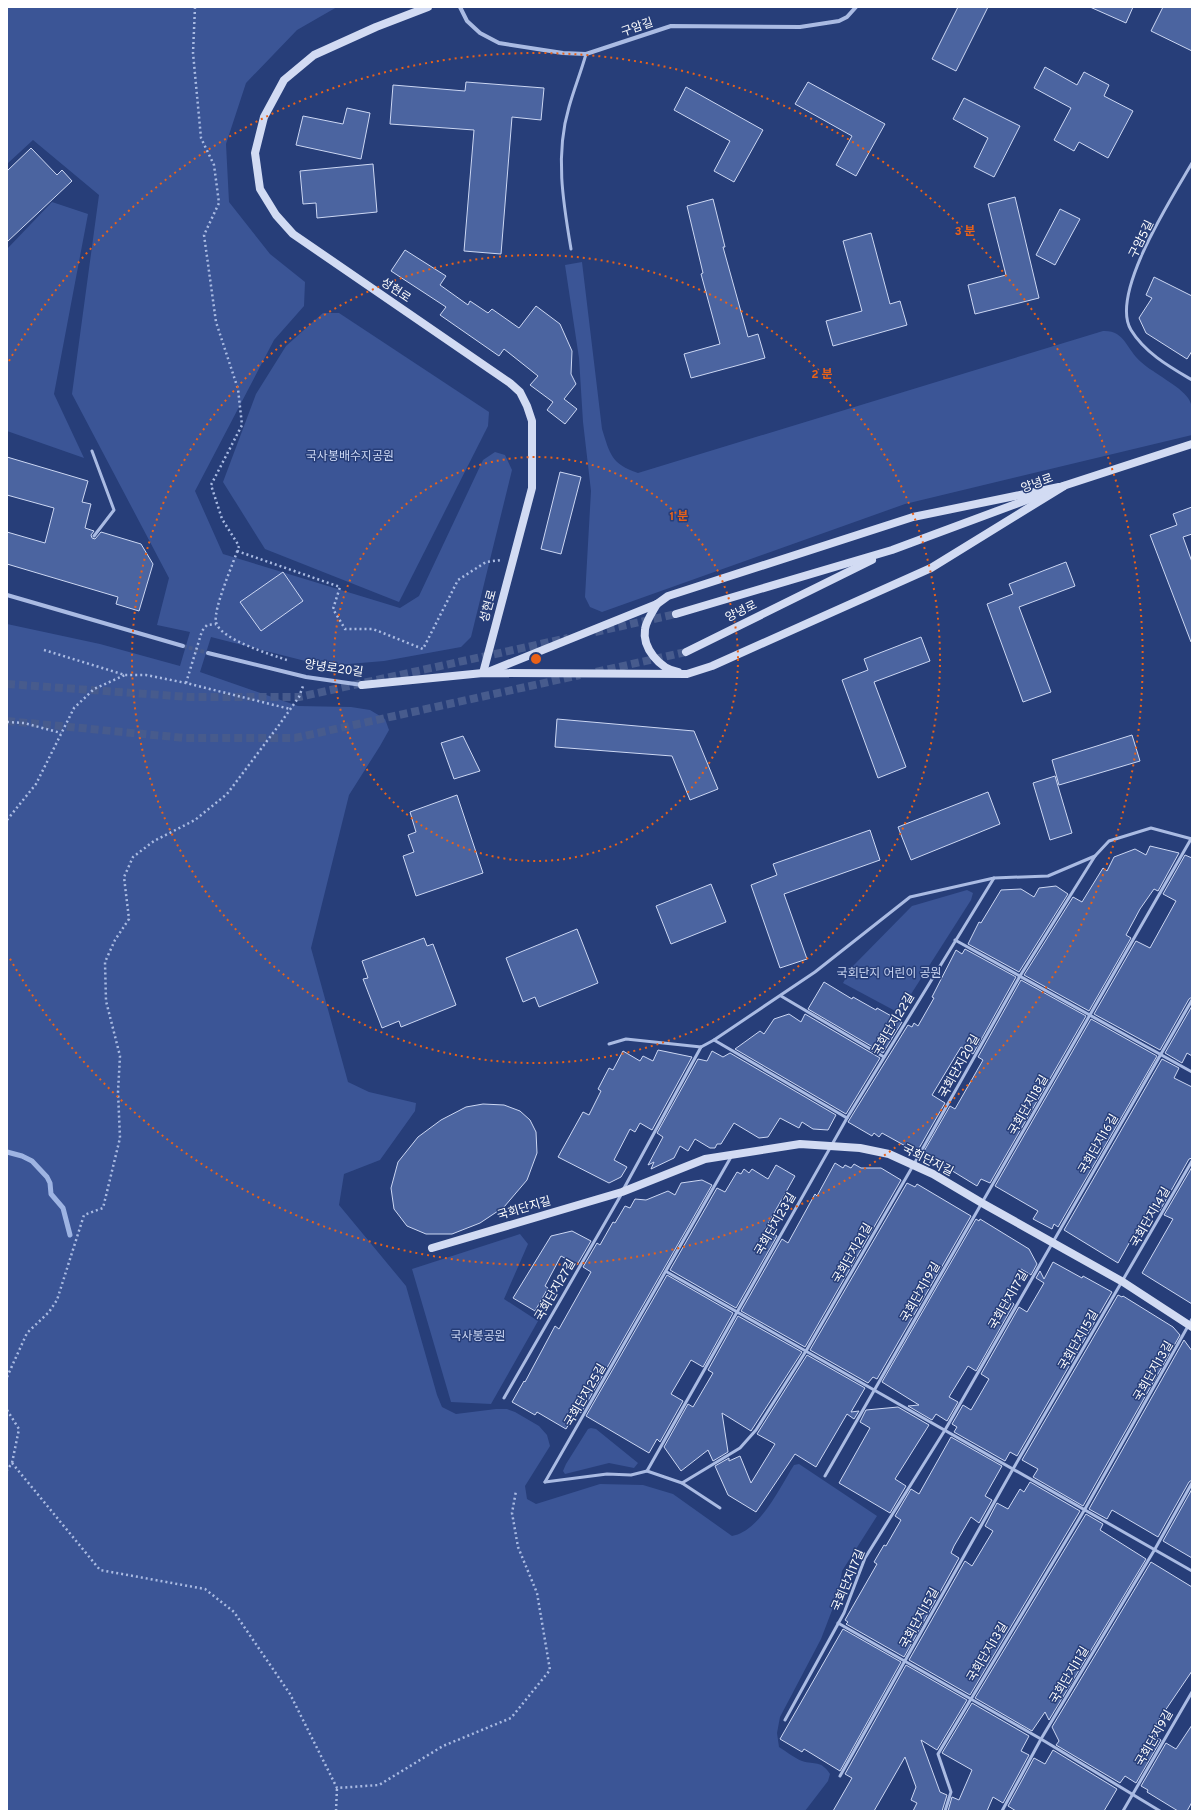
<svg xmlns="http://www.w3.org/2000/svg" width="1199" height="1818" font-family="Overpass,'Noto Sans KR',sans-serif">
  <rect width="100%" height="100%" fill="#273e79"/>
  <g fill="#3b5596">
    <path d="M7 7H337L297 30 246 83 226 144 229 202 270 254 305 282 304 306 274 340 195 491 223 554 400 608 419 596 483 460 495 452 505 455 512 470 471 637 461 647 384 661 325 666 211 637 200 672 298 706 351 707 370 710 385 719 389 730 380 746 349 795 311 948 348 1082 369 1092 416 1103 415 1111 380 1160 344 1174 339 1205 406 1286 437 1395 442 1407 456 1414 496 1409H507L515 1412 539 1426 547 1435 550 1446 525 1486 527 1499 536 1504 600 1484 643 1485 673 1494 732 1536C760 1531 780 1487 794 1465L799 1464 877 1516 842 1571 839 1592 821 1639 780 1717 777 1733 779 1747C786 1751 794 1758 802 1761 815 1765 821 1760 830 1774L828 1781 805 1811H7V624L100 644 180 666 190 632 157 625 169 578 72 394 99 195 33 140 7 164Z"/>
    <polygon points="52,202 88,214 54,394 84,458 7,431 7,249"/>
    <path d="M582 262 602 429C610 454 611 464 638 473L1103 331C1125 330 1126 349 1141 362 1153 373 1180 386 1188 398 1195 408 1192 423 1192 435L905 504 602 612 590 607 585 597 591 491 583 422 579 358 565 265Z"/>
    <polygon points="323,313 339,313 489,412 488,426 399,602 265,549 223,482 256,394 286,346"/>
    <polygon points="967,890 973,893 971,900 899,1013 843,983 852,967 912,906"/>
    <polygon points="520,1234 528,1244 504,1299 538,1321 491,1404 451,1402 412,1269"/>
    <polygon points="591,1428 596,1429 638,1463 634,1468 609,1463 565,1474 563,1471 566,1464 588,1429"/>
  </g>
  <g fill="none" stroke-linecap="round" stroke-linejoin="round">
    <polyline stroke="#9eb4e3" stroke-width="5" points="7,1152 22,1156 32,1161 47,1177 50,1183 51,1194 63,1208 70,1235"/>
  </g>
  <g fill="#4b64a0" stroke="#ccd7f3">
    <polygon points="958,7 988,7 956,71 932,59"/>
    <polygon points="1090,7 1133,7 1126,23"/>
    <polygon points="1163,7 1192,7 1192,51 1151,31"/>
    <polygon points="1045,67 1077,85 1084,72 1109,85 1104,96 1133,111 1108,158 1079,142 1074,151 1054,140 1071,108 1034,88"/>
    <polygon points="466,82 544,88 541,120 512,117 501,254 464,251 474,130 390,124 393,85 465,91"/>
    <polygon points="808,82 885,124 856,176 836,165 852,136 795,104"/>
    <polygon points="686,87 763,130 734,182 714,171 730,141 674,110"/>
    <polygon points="964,98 1020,126 994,177 974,167 988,138 953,119"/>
    <polygon points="347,108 370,113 361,159 296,145 303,116 343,124"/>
    <polygon points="31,148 57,175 62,170 72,181 7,242 7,171"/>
    <polygon points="373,164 377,212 317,218 316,203 303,204 300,171"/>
    <polygon points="1015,197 1039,298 975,314 968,285 1006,275 988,204"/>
    <polygon points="713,199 725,247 723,247 748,337 758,334 765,358 691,378 684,354 720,344 701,274 703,273 687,206"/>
    <polygon points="1060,209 1080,219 1055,265 1036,255"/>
    <polygon points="871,233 890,304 900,301 907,325 833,346 826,321 862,311 843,241"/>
    <polygon points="405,250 446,276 440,285 468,305 470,301 488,313 492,309 519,328 536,306 560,324 572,351 571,374 576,384 564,399 577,409 565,424 547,410 553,402 530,385 538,376 504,349 499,356 440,315 446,307 391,271"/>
    <polygon points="1154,277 1192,296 1192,351 1187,359 1146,333 1139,318 1152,298 1146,295"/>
    <polygon points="7,457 88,481 82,502 91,504 85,528 94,531 91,535 92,538 95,539 101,532 141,544 153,564 139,611 116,604 118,597 7,564 7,532 45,543 54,508 7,495"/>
    <polygon points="560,472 581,477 561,554 541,549"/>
    <polygon points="1192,507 1192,534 1183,537 1192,562 1192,642 1191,642 1150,535 1177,525 1173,514"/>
    <polygon points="1066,562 1075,586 1019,607 1051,692 1023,702 987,604 1013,594 1009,584"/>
    <polygon points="283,572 303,601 261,631 240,602"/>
    <polygon points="921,637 930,661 874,682 906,767 878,778 842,680 868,670 864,659"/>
    <polygon points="557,719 694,731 718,789 690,800 672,756 555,747"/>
    <polygon points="1132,735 1140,761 1059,785 1052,760"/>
    <polygon points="463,736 480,771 454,779 441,743"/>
    <polygon points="1055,776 1072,833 1050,840 1033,783"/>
    <polygon points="988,792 1000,824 911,860 898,827"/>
    <polygon points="457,795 483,873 416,896 403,856 414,852 408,835 416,832 410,812"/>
    <polygon points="870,830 880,860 784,894 807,959 780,968 751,885 777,875 773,864"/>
    <polygon points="1150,846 1179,853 1158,891 1154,889 1140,909 1126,935 1131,938 1089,1011 1024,975 1073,897 1082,902 1103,868 1107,871 1114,857 1135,849 1146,855"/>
    <polygon points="1185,855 1192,858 1192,997 1189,999 1160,1050 1094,1014 1136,941 1150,948 1176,901 1163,894"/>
    <polygon points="711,884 726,922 671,944 656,906"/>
    <polygon points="1056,886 1068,894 1019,972 968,944 979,922 981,923 1001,890 1021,889 1034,897 1039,888"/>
    <polygon points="577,929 598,983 539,1007 535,997 523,1002 506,958"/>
    <polygon points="424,938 427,946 433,944 456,1005 401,1027 399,1021 382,1028 363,979 368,978 362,961"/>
    <polygon points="965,949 1016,977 973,1054 961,1047 932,1095 945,1103 918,1150 910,1146 909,1148 882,1133 879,1137 874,1133 872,1136 848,1122 908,1025 912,1027 914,1023 918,1026 934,998 932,997 956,950 962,954"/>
    <polygon points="1021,980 1086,1016 990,1183 981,1179 977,1186 923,1153 950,1106 955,1109 983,1060 978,1057"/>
    <polygon points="824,982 852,999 853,997 876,1010 877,1008 902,1022 883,1053 808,1009"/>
    <polygon points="1192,1006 1192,1056 1187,1053 1182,1063 1165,1053"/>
    <polygon points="789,1014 801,1022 805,1014 880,1058 846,1114 735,1049 760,1031 764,1034 774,1019"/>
    <polygon points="1091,1019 1157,1056 1058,1227 1054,1224 1052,1229 1033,1219 1038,1211 995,1186"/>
    <polygon points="658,1050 692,1057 652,1130 640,1123 635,1132 630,1129 614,1160 627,1167 621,1177 609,1183 558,1157 583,1112 589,1115 601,1091 598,1089 609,1068 613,1070 623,1051 640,1061 643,1056 653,1061"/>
    <polygon points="712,1051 723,1057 730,1053 836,1115 828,1130 813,1129 802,1122 799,1128 780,1118 768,1137 759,1138 734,1123 721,1144 717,1144 715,1148 710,1148 695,1139 688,1151 680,1146 674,1158 651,1169 654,1162 648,1165 663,1137 657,1133 698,1059 707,1061"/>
    <polygon points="1162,1059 1179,1068 1174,1078 1192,1087 1192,1158 1189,1159 1159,1212 1150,1206 1118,1263 1064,1230"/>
    <polygon points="483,1104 504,1105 520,1111 530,1120 536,1132 537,1153 527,1180 504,1207 480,1223 452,1234 426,1234 407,1226 394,1209 391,1188 398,1162 418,1137 441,1120 466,1107"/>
    <polygon points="835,1163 843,1168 845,1165 851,1168 854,1164 861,1168 881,1168 901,1180 805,1347 741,1311 782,1239 788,1243 815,1194 817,1196"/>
    <polygon points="776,1165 795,1176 765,1229 777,1236 736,1308 670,1270 717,1188 725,1192 737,1172 741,1174 744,1169 749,1173 752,1169 768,1179"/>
    <polygon points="1192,1167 1192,1304 1142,1273 1173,1219 1164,1215"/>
    <polygon points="702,1180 712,1185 581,1413 577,1410 566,1429 537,1412 535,1415 512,1402 524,1381 525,1382 555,1326 559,1329 591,1272 583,1267 597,1243 600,1245 613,1222 615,1223 625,1206 630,1208 635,1199 646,1200 668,1191 675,1195 681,1183"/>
    <polygon points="907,1183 915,1187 917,1184 971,1216 877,1379 873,1377 868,1383 810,1350"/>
    <polygon points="976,1219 979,1221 980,1219 1029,1249 1037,1264 1031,1275 1021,1269 1005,1298 1014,1304 976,1371 968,1366 949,1397 958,1402 947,1421 936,1414 932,1420 908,1406 919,1405 882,1382"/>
    <polygon points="572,1231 591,1241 577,1265 561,1256 545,1286 548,1288 535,1311 513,1298 551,1236"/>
    <polygon points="1053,1262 1082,1278 1083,1276 1112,1292 1017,1456 1010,1452 1005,1461 954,1432 957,1427 952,1424 963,1405 971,1410 989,1379 981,1374 1019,1307 1027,1312 1044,1283 1036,1278 1040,1271 1044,1279"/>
    <polygon points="667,1275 733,1313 703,1367 691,1360 671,1394 683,1401 660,1442 657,1439 649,1453 586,1416"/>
    <polygon points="1118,1295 1122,1297 1123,1296 1173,1327 1180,1335 1083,1506 1033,1477 1038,1469 1022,1460"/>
    <polygon points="738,1316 802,1352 751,1431 722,1413 728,1452 713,1461 708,1450 681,1471 664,1447 688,1404 693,1407 713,1373 708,1370"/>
    <polygon points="1184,1340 1192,1351 1192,1480 1189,1482 1158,1537 1112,1510 1107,1519 1089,1509"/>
    <polygon points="807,1355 865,1388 851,1412 859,1411 854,1419 847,1414 816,1467 795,1454 756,1512 728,1495 715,1466 729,1458 729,1461 740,1456 751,1483 775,1444 757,1434"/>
    <polygon points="898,1407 929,1425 895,1479 906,1486 890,1513 839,1483 870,1428 860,1422 866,1410"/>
    <polygon points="951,1437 1002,1466 985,1496 992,1500 979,1523 971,1517 954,1546 951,1553 959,1558 904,1657 846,1624 848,1622 845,1620 877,1564 874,1562 884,1545 886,1546 901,1520 895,1516 911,1489 919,1494"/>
    <polygon points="1030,1482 1080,1511 970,1695 909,1660 965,1561 972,1566 993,1531 985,1526 997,1503 1008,1509 1020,1489 1024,1492"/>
    <polygon points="1192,1489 1192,1558 1163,1541"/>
    <polygon points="1086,1514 1103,1524 1100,1530 1146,1559 1049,1720 1045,1712 1032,1731 975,1698"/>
    <polygon points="1151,1562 1192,1587 1192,1671 1156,1724 1160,1726 1154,1736 1161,1740 1136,1783 1125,1776 1120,1783 1056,1745 1059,1741 1052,1727"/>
    <polygon points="843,1629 901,1662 840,1771 804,1749 802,1752 780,1739"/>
    <polygon points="906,1665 967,1700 937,1750 921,1740 940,1792 947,1795 942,1811 913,1811 917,1803 911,1800 916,1787 905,1757 874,1811 833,1811 852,1778 845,1774"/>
    <polygon points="972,1703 1029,1736 1021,1751 1029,1755 1003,1803 993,1797 987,1811 948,1811 952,1797 959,1800 972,1770 942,1753"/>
    <polygon points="1192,1725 1192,1802 1187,1811 1178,1811 1147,1792 1148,1790 1141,1786 1166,1743 1176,1749"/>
    <polygon points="1053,1750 1117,1789 1104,1811 1016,1811 1008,1806 1034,1758 1045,1764"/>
  </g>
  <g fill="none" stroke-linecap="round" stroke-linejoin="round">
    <polyline stroke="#475b8d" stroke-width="4" stroke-dasharray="4 2" stroke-linecap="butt" points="183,646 208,653"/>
    <g stroke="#475b8d" stroke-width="8" stroke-dasharray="8 4" stroke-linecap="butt">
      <polyline points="595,632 676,614"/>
      <polyline points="596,672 686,652"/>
      <polyline points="7,684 189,697 299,697 568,638"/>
      <polyline points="7,721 185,738 295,738 580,675"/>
    </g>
    <g stroke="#aabbe3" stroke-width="2.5" stroke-dasharray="2 3" stroke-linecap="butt">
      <path d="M195 7 193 53 201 138 214 165 219 203 204 235 216 322 238 389 242 425 211 485 222 519 239 546C234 562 213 609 216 622 219 639 272 655 287 660"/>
      <polyline points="237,551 340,587 333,609 345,629 373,629 423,649 458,580 486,562 501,560"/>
      <polyline points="44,650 125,675 146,675 186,683 290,709"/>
      <polyline points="186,683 202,631 207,625 216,624"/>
      <polyline points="7,722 24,723 61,733"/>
      <polyline points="7,820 36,784 74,708 94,689 125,675"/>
      <polyline points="7,1377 27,1333 49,1312 57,1300 84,1215 103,1208 120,1138 118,1092 120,1056 106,1001 105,962 115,940 129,919 124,877 133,857 154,841 195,820 227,794 279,725 299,697 303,686"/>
      <polyline points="7,1410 19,1429 12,1463 7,1470"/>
      <polyline points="12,1463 100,1570 205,1589 234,1612 290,1694 337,1788 379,1785 443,1746 511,1718 550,1670 537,1593 518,1547 512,1513 516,1491"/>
      <polyline points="336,1811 337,1788"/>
    </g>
    <g stroke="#aabbe3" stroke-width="3">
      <path d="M1192 163C1173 196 1109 294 1131 330 1145 353 1170 367 1192 380"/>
      <path d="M571 249C563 202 555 154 569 107 574 89 581 72 586 54"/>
      <polyline points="92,451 114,510 94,536"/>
      <polyline points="955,940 1192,1072"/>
      <polyline points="781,996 884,1057"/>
      <polyline points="714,1040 815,972 910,897 994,878 1048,876 1095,856 1109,841 1151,828 1192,839"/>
      <polyline points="609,1044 626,1039 701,1047"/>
      <polyline points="701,1047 714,1040 847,1118"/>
      <polyline points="623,1190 701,1047"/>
      <polyline points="667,1272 1192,1571"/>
      <polyline points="504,1398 621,1195"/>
      <polyline points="647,1471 847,1118 994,878"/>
      <polyline points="825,1476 1191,839"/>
      <polyline points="545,1482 731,1157"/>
      <polyline points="545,1482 607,1474 631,1475 647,1471 682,1483 720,1508"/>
      <polyline points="682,1483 740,1448 756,1430 806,1351 914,1164 1020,976 1095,856"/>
      <polyline points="838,1623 1041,1739 1160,1811"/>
      <polyline points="785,1720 844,1613 865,1558 945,1430 1192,1000"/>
      <polyline points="840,1776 1013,1469 1192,1161"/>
      <polyline points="945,1811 951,1792 938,1754 1085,1509 1192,1319"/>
      <polyline points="1002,1811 1041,1739 1155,1549 1192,1483"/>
      <polyline points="1123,1811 1192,1692"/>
    </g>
    <g stroke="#aabbe3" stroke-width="4">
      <polyline points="460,7 467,21 480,33 499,43 563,53 586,54 671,26 800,27 839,21 847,17 856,7"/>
      <polyline points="7,595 183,646"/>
      <polyline points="208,653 306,677 362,685"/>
    </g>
    <g stroke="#d2dbf3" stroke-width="8">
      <polyline points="428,7 376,27 314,55 284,80 264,117 255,153 260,189 276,215 293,234 510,383 520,392 527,406 532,421 532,488 483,673"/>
      <polyline points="1060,487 1192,444"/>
      <path d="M657 604C653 611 646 621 645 629 642 648 660 669 678 672"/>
      <polyline points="676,614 892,550 1040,495"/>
      <polyline points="686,652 872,560"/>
      <polyline points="488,672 657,604 668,596 913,517 1059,487"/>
      <polyline points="362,685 483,673 687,674 712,666 931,568 1064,486"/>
      <polyline points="432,1248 622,1192 705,1159 800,1144 860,1148 889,1154 933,1174 982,1203 1123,1282 1192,1327"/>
    </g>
  </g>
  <g fill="none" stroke="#e96118" stroke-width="2" stroke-dasharray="2 4">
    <circle cx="536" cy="659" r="202"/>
    <circle cx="536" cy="659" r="404"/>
    <path d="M9 361A606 606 0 1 1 9 957"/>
  </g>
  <g text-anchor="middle" stroke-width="3" stroke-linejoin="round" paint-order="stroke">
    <g font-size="12" fill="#fff" stroke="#273e79">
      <text transform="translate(637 27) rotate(-19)" y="4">구암길</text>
      <text transform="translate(1141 239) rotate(-64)" y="4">구암5길</text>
      <text transform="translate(396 290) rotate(34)" y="4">성현로</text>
      <text transform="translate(1037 483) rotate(-20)" y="4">양녕로</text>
      <text transform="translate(488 606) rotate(-75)" y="4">성현로</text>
      <text transform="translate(741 611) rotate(-26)" y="4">양녕로</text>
      <text transform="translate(334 668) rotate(8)" y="4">양녕로20길</text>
      <text transform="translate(893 1024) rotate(-59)" y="4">국회단지22길</text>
      <text transform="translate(959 1066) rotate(-61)" y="4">국회단지20길</text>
      <text transform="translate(1028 1105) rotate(-60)" y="4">국회단지18길</text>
      <text transform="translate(1098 1144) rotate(-60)" y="4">국회단지16길</text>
      <text transform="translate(928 1160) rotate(27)" y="4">국회단지길</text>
      <text transform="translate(524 1208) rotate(-16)" y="4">국회단지길</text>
      <text transform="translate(1150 1217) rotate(-60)" y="4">국회단지14길</text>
      <text transform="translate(775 1224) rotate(-60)" y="4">국회단지23길</text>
      <text transform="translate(852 1253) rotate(-60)" y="4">국회단지21길</text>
      <text transform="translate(555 1290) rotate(-60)" y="4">국회단지27길</text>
      <text transform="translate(920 1292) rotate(-60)" y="4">국회단지19길</text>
      <text transform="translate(1008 1300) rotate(-60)" y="4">국회단지17길</text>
      <text transform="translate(1078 1340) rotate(-60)" y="4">국회단지15길</text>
      <text transform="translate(1153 1371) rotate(-60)" y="4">국회단지13길</text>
      <text transform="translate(585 1395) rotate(-60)" y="4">국회단지25길</text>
      <text transform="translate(848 1580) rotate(-67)" y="4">국회단지17길</text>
      <text transform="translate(919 1618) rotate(-61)" y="4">국회단지15길</text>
      <text transform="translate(987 1652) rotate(-59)" y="4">국회단지13길</text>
      <text transform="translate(1069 1675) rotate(-59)" y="4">국회단지11길</text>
      <text transform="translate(1154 1738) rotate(-60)" y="4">국회단지9길</text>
    </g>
    <g font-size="12" fill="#ccd7f3" stroke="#273e79">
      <text x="350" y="460">국사봉배수지공원</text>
      <text x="889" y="977">국회단지 어린이 공원</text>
      <text x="478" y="1340">국사봉공원</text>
    </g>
  </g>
  <circle cx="536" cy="659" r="6" fill="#e96118" stroke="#273e79" stroke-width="2"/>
  <g font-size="12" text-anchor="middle" font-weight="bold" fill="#e96118" stroke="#273e79" stroke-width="3" stroke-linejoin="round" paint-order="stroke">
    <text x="965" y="235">3 분</text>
    <text x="822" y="378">2 분</text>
    <text x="679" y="520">1 분</text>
  </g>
  <rect width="1199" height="1818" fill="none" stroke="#ffffff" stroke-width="16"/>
</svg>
